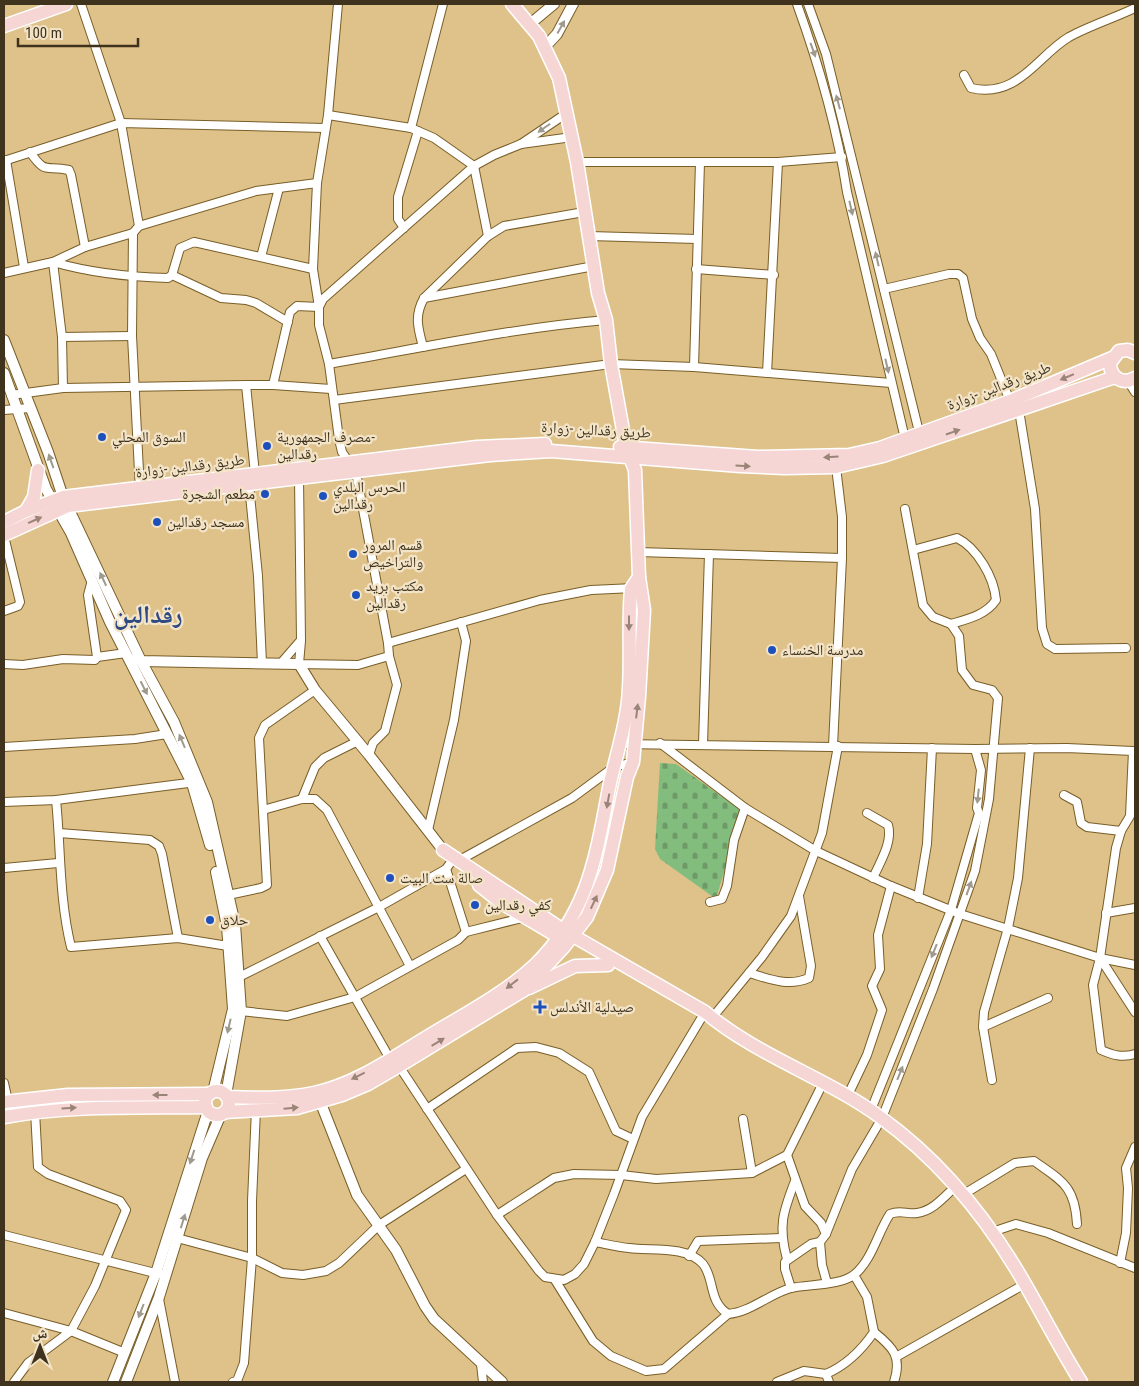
<svg xmlns="http://www.w3.org/2000/svg" width="1139" height="1386" font-family="'Roboto Condensed','Noto Naskh Arabic',sans-serif">
  <defs>
    <pattern id="cemetery-stones" width="16" height="16" patternUnits="userSpaceOnUse" patternTransform="scale(1.25)"><rect width="16" height="16" fill="#83bd7e"/><path d="M2 7V4a2 2 0 0 1 4 0v3zM10 15v-3a2 2 0 0 1 4 0v3z" fill="#6d9a67"/></pattern>
  </defs>
  <rect width="100%" height="100%" fill="#dfc18a"/>
  <polygon fill="url(#cemetery-stones)" points="660,763 676,764 742,811 716,899 660,859 655,849"/>
  <g fill="none" stroke-linecap="round" stroke-linejoin="round">
    <defs>
      <g id="minor">
        <polyline points="81,4 121,123 139,226"/>
        <path d="M797 4C819 65 837 127 847 192L906 443"/>
        <polyline points="808,4 826,54 920,436"/>
        <path d="M964 75 971 88C1018 99 1037 56 1069 37 1089 26 1114 18 1135 8"/>
        <polyline points="567,113 521,144 494,155 474,166 323,299 319,307 319,325 329,364 339,439 342,452 356,472 388,643 540,600 591,590 634,588"/>
        <polyline points="328,115 411,128 434,138 474,166 488,236"/>
        <polyline points="411,128 443,4"/>
        <polyline points="521,144 572,137"/>
        <path d="M30 152C46 175 45 165 69 170L71 175 85 247"/>
        <polyline points="6,160 24,267"/>
        <polyline points="4,161 121,123 325,128"/>
        <polyline points="577,162 778,162 842,157"/>
        <polyline points="404,228 398,219 398,197 418,131"/>
        <polyline points="133,233 132,336 140,491"/>
        <polyline points="589,236 697,239"/>
        <polyline points="261,257 279,188"/>
        <polyline points="696,269 774,275"/>
        <polyline points="4,273 53,262 85,247 133,233 139,226 256,191 317,183"/>
        <polyline points="172,275 221,298 246,300 256,303 288,322"/>
        <polyline points="884,289 949,274 958,274 963,278 972,319 980,338 991,354 1010,401"/>
        <polyline points="424,298 594,266"/>
        <polyline points="62,337 132,336"/>
        <path d="M423 347C418 328 414 316 424 298L488 236 504 226 584 212"/>
        <path d="M329 364C421 348 513 328 606 320"/>
        <polyline points="694,367 700,162"/>
        <polyline points="767,373 778,162"/>
        <polyline points="1128,381 1135,392"/>
        <polyline points="246,385 273,385 290,312 297,306 319,307 313,269 317,183 328,115 338,4"/>
        <polyline points="273,385 331,389"/>
        <path d="M63 388 62 337 53 262C91 273 128 277 168 278L172 275 180 248 194 242 313 269"/>
        <polyline points="11,395 63,388 246,385 255,474"/>
        <polyline points="334,400 611,364 694,367 891,383"/>
        <polyline points="4,410 30,408"/>
        <polyline points="1019,410 1035,509 1042,628 1047,644 1055,649 1126,648"/>
        <polyline points="836,467 842,517 842,558"/>
        <polyline points="249,485 258,576 262,663"/>
        <polyline points="4,536 20,602 18,606 4,611"/>
        <path d="M913 550 957 538C977 548 994 577 996 600 986 615 968 619 951 624"/>
        <polyline points="638,552 842,558 833,746"/>
        <polyline points="301,641 299,664 358,665 389,656 388,643"/>
        <polyline points="97,657 126,653"/>
        <polyline points="281,663 301,640 299,478"/>
        <polyline points="4,664 23,665 63,659 95,660 97,657 88,595 92,580"/>
        <polyline points="660,743 745,808 816,851 891,886 960,914 1100,958 1135,965"/>
        <polyline points="619,744 975,749 1067,748 1133,751 1130,816 1121,831 1116,848 1100,958 1135,1012"/>
        <polyline points="703,744 709,554"/>
        <polyline points="4,747 135,739 167,734"/>
        <polyline points="369,755 373,743 385,731 397,685 389,656"/>
        <polyline points="1064,795 1077,802 1081,823 1087,827 1121,831"/>
        <polyline points="302,799 315,767 324,758 358,741"/>
        <path d="M56 800C61 849 59 898 71 947L178 938 228 946"/>
        <polyline points="4,802 56,800 196,782"/>
        <polyline points="263,810 302,799 315,799 327,810 410,966"/>
        <path d="M867 813 888 825C893 842 880 862 873 878"/>
        <polyline points="428,830 454,720 466,641 461,622"/>
        <polyline points="59,833 150,840 159,846 162,854 178,938"/>
        <polyline points="4,868 58,863"/>
        <polyline points="446,869 466,932"/>
        <polyline points="228,895 261,888 267,885 259,738 265,725 315,690"/>
        <polyline points="918,898 927,844 932,748"/>
        <polyline points="710,902 722,899 727,886 734,840 745,808"/>
        <polyline points="1106,913 1135,908"/>
        <polyline points="320,936 390,1059"/>
        <path d="M1100 958 1093 985 1101 1050C1113 1055 1122 1058 1135 1054"/>
        <path d="M749 973C770 979 788 987 809 978L811 966 799 896"/>
        <polyline points="239,977 379,907 446,869 451,862 458,861 572,798 614,767 633,762"/>
        <polyline points="241,1011 287,1016 355,997 458,940 466,932 526,917"/>
        <polyline points="712,1018 762,957 791,916 822,833 838,746"/>
        <polyline points="983,1027 1048,998"/>
        <polyline points="399,1066 497,1215 539,1271 545,1277 564,1280 575,1274 584,1264 595,1242 614,1194 642,1117 705,1012"/>
        <polyline points="992,1080 983,1027 984,1012 1008,928 1018,878 1030,748"/>
        <polyline points="4,1083 8,1101"/>
        <polyline points="848,1095 867,1055 882,1010 872,986 880,969 878,935 891,886"/>
        <polyline points="427,1109 517,1048 536,1047 559,1053 589,1072 616,1131 633,1139"/>
        <polyline points="871,1110 951,910 979,813 977,808 981,770 975,749"/>
        <polyline points="743,1119 752,1173"/>
        <polyline points="787,1155 805,1206 821,1223 826,1234 820,1242 811,1244 785,1262 785,1269 791,1288"/>
        <path d="M964 1194 1015 1163 1034 1161C1062 1181 1075 1186 1077 1224"/>
        <polyline points="497,1215 554,1178 574,1174 621,1175 656,1179 752,1173 787,1155 823,1083"/>
        <polyline points="992,1232 1016,1224 1048,1233 1135,1268"/>
        <polyline points="826,1234 852,1169 882,1118 933,989 975,871 989,799 998,698 992,690 973,685 962,670 959,636 951,624 933,617 923,605 905,509"/>
        <polyline points="4,1235 159,1274"/>
        <polyline points="177,1238 252,1258 282,1273 303,1275 326,1271 339,1263 379,1225 466,1169"/>
        <path d="M595 1242C606 1244 618 1247 629 1248 651 1251 686 1245 703 1264 715 1279 708 1301 728 1314 751 1312 769 1294 791 1288 809 1284 841 1286 855 1274 872 1260 878 1232 890 1214 901 1209 907 1215 917 1213 933 1211 945 1196 956 1186"/>
        <polyline points="820,1242 822,1265 827,1283"/>
        <polyline points="689,1256 698,1241 781,1238"/>
        <path d="M787 1259C778 1226 783 1212 795 1181"/>
        <polyline points="1120,1263 1126,1233 1128,1188 1126,1168 1135,1147"/>
        <polyline points="555,1280 593,1341 611,1356 646,1371 664,1369 728,1314"/>
        <polyline points="159,1299 175,1382"/>
        <polyline points="4,1313 71,1331 125,1353"/>
        <path d="M874 1332C894 1348 902 1357 894 1382"/>
        <polyline points="896,1357 1025,1284"/>
        <polyline points="481,1364 483,1382"/>
        <polyline points="14,1382 28,1363 71,1331 95,1286 126,1210 120,1201 48,1174 38,1167 35,1111"/>
        <polyline points="233,1382 237,1381 244,1363 252,1258 252,1201 256,1109"/>
        <polyline points="777,1382 804,1371 826,1374"/>
        <path d="M829 1382 826 1374C847 1365 861 1351 874 1332L867 1297 854 1275"/>
      </g>
      <g id="tertiary">
        <polyline points="530,24 554,4"/>
        <polyline points="545,47 557,34 573,4"/>
        <polyline points="4,340 48,452 63,497 141,661 174,722 207,802 235,924 241,1011 226,1095"/>
        <polyline points="4,373 46,489 71,533 110,622 192,783 210,845"/>
        <polyline points="136,658 141,661 299,664 315,690 369,755 443,850"/>
        <polyline points="213,1092 233,1009 227,926 216,872"/>
        <polyline points="318,1096 357,1195 396,1250 425,1306 434,1319 502,1382"/>
        <polyline points="113,1382 156,1273 208,1111"/>
        <polyline points="126,1382 159,1297 202,1158 221,1114"/>
      </g>
      <g id="primary">
        <polyline points="4,26 66,4"/>
        <path d="M1135 353 1128 350 1119 351 1110 363C1110 378 1123 385 1135 378"/>
        <polyline points="620,447 758,457 849,455 880,448 1010,401 1112,358"/>
        <polyline points="26,511 34,497 38,470"/>
        <polyline points="4,522 26,511 63,497 477,447 545,444"/>
        <polyline points="4,535 68,506 490,455 551,451 740,466 784,468 836,467 883,456 1115,377"/>
        <path d="M443 850 563 930 705 1012C757 1056 825 1077 880 1117 941 1161 988 1219 1025 1284 1044 1317 1061 1350 1081 1382"/>
        <polyline points="479,885 503,904 552,933"/>
        <polyline points="529,988 575,966 608,965"/>
        <circle cx="217" cy="1103" r="12"/>
        <path d="M227 1097C256 1098 285 1099 314 1093 357 1084 395 1056 432 1034 467 1013 505 993 535 965 590 911 596 854 610 783 617 752 628 719 629 687 631 654 628 621 631 589L639 577"/>
        <polyline points="4,1102 68,1095 209,1094"/>
        <polyline points="225,1112 297,1108 342,1095 368,1084 399,1066 524,990 563,948 587,917 607,870 627,777 633,762 639,697 644,610 639,577 635,470 626,447 611,364 606,320 598,293 577,162 559,78 539,36 512,4"/>
        <path d="M4 1117C71 1105 138 1108 206 1107"/>
      </g>
    </defs>
    <use href="#minor" stroke="#795e28" stroke-width="10"/>
    <use href="#tertiary" stroke="#795e28" stroke-width="12"/>
    <use href="#primary" stroke="#fff" stroke-width="15"/>
    <use href="#minor" stroke="#fff" stroke-width="8"/>
    <use href="#tertiary" stroke="#fff" stroke-width="10"/>
    <use href="#primary" stroke="#f6d6d4" stroke-width="12"/>
  </g>
  <defs><path id="oneway-solid" d="M-6-.8H1V-3.2L6.5 0L1 3.2V.8H-6Z" transform="scale(1.25)"/></defs>
  <g fill="#9f998e">
    <use href="#oneway-solid" transform="translate(561 27) rotate(-61)"/>
    <use href="#oneway-solid" transform="translate(813 50) rotate(70)"/>
    <use href="#oneway-solid" transform="translate(838 102) rotate(-105)"/>
    <use href="#oneway-solid" transform="translate(544 128) rotate(145)"/>
    <use href="#oneway-solid" transform="translate(851 208) rotate(77)"/>
    <use href="#oneway-solid" transform="translate(877 259) rotate(-103)"/>
    <use href="#oneway-solid" transform="translate(887 366) rotate(77)"/>
    <use href="#oneway-solid" transform="translate(51 461) rotate(-109)"/>
    <use href="#oneway-solid" transform="translate(103 579) rotate(-115)"/>
    <use href="#oneway-solid" transform="translate(144 688) rotate(63)"/>
    <use href="#oneway-solid" transform="translate(182 741) rotate(-113)"/>
    <use href="#oneway-solid" transform="translate(978 796) rotate(96)"/>
    <use href="#oneway-solid" transform="translate(969 888) rotate(-70)"/>
    <use href="#oneway-solid" transform="translate(934 951) rotate(112)"/>
    <use href="#oneway-solid" transform="translate(229 1026) rotate(103)"/>
    <use href="#oneway-solid" transform="translate(900 1073) rotate(-68)"/>
    <use href="#oneway-solid" transform="translate(192 1157) rotate(108)"/>
    <use href="#oneway-solid" transform="translate(183 1221) rotate(-73)"/>
    <use href="#oneway-solid" transform="translate(141 1311) rotate(111)"/>
  </g>
  <g fill="#9a8478">
    <use href="#oneway-solid" transform="translate(1067 377) rotate(157)"/>
    <use href="#oneway-solid" transform="translate(953 432) rotate(-19)"/>
    <use href="#oneway-solid" transform="translate(831 457) rotate(177)"/>
    <use href="#oneway-solid" transform="translate(743 466) rotate(4)"/>
    <use href="#oneway-solid" transform="translate(35 520) rotate(-24)"/>
    <use href="#oneway-solid" transform="translate(629 623) rotate(90)"/>
    <use href="#oneway-solid" transform="translate(637 711) rotate(-83)"/>
    <use href="#oneway-solid" transform="translate(608 801) rotate(100)"/>
    <use href="#oneway-solid" transform="translate(594 902) rotate(-65)"/>
    <use href="#oneway-solid" transform="translate(512 984) rotate(142)"/>
    <use href="#oneway-solid" transform="translate(438 1042) rotate(-31)"/>
    <use href="#oneway-solid" transform="translate(358 1076) rotate(154)"/>
    <use href="#oneway-solid" transform="translate(160 1095) rotate(180)"/>
    <use href="#oneway-solid" transform="translate(69 1108) rotate(-3)"/>
    <use href="#oneway-solid" transform="translate(291 1108) rotate(-5)"/>
  </g>
  <g fill="#1c51bd" stroke="#f3e4c8" stroke-width="2">
    <circle cx="102" cy="437" r="5"/>
    <circle cx="267" cy="446" r="5"/>
    <circle cx="265" cy="494" r="5"/>
    <circle cx="323" cy="496" r="5"/>
    <circle cx="157" cy="522" r="5"/>
    <circle cx="353" cy="554" r="5"/>
    <circle cx="356" cy="595" r="5"/>
    <circle cx="772" cy="650" r="5"/>
    <circle cx="390" cy="878" r="5"/>
    <circle cx="475" cy="905" r="5"/>
    <circle cx="210" cy="920" r="5"/>
    <path d="M537.5 999.5h5v5h5v5h-5v5h-5v-5h-5v-5h5z"/>
  </g>
  <g text-anchor="middle" stroke-width="4.5" stroke-linejoin="round" paint-order="stroke">
    <g font-size="15" fill="#3f331d" stroke="#f3e4c8">
      <text transform="translate(999 386) rotate(-21)" y="5">طريق رقدالين -زوارة</text>
      <text transform="translate(596 430) rotate(3)" y="5">طريق رقدالين -زوارة</text>
      <text transform="translate(190 466) rotate(-7)" y="5">طريق رقدالين -زوارة</text>
    </g>
    <g font-size="15" fill="#3f331d" stroke="#f3e4c8" text-anchor="start">
      <text x="112" y="442">السوق المحلي</text>
      <text x="277" y="442">مصرف الجمهورية-<tspan x="277" dy="17">رقدالين</tspan></text>
      <text x="333" y="492">الحرس البلدي<tspan x="333" dy="17">رقدالين</tspan></text>
      <text x="255" y="499" text-anchor="end">مطعم الشجرة</text>
      <text x="167" y="527">مسجد رقدالين</text>
      <text x="363" y="550">قسم المرور<tspan x="363" dy="17">والتراخيص</tspan></text>
      <text x="366" y="591">مكتب بريد<tspan x="366" dy="17">رقدالين</tspan></text>
      <text x="782" y="655">مدرسة الخنساء</text>
      <text x="400" y="883">صالة ست البيت</text>
      <text x="485" y="910">كفي رقدالين</text>
      <text x="220" y="925">حلاق</text>
      <text x="550" y="1012">صيدلية الأندلس</text>
    </g>
    <g font-size="25" font-weight="bold" fill="#2e4a82" stroke="#f3e4c8">
      <text x="148" y="623">رقدالين</text>
    </g>
  </g>
  <rect width="1139" height="1386" fill="none" stroke="#3f331d" stroke-width="10"/>
  <g transform="translate(40 1346)" stroke="#f3e4c8" stroke-width="4" paint-order="stroke">
  <path d="M0-4L9 19L0 12L-9 19Z" fill="#3f331d"/>
  <text y="-8" font-size="14" font-weight="bold" text-anchor="middle" fill="#3f331d">ش</text>
  </g>
  <path d="M18 38v8h120v-8" fill="none" stroke="#3f331d" stroke-width="2.5"/>
  <text x="25" y="38" font-size="15" fill="#3f331d" stroke="#f3e4c8" stroke-width="4" paint-order="stroke">100 m</text>
</svg>
